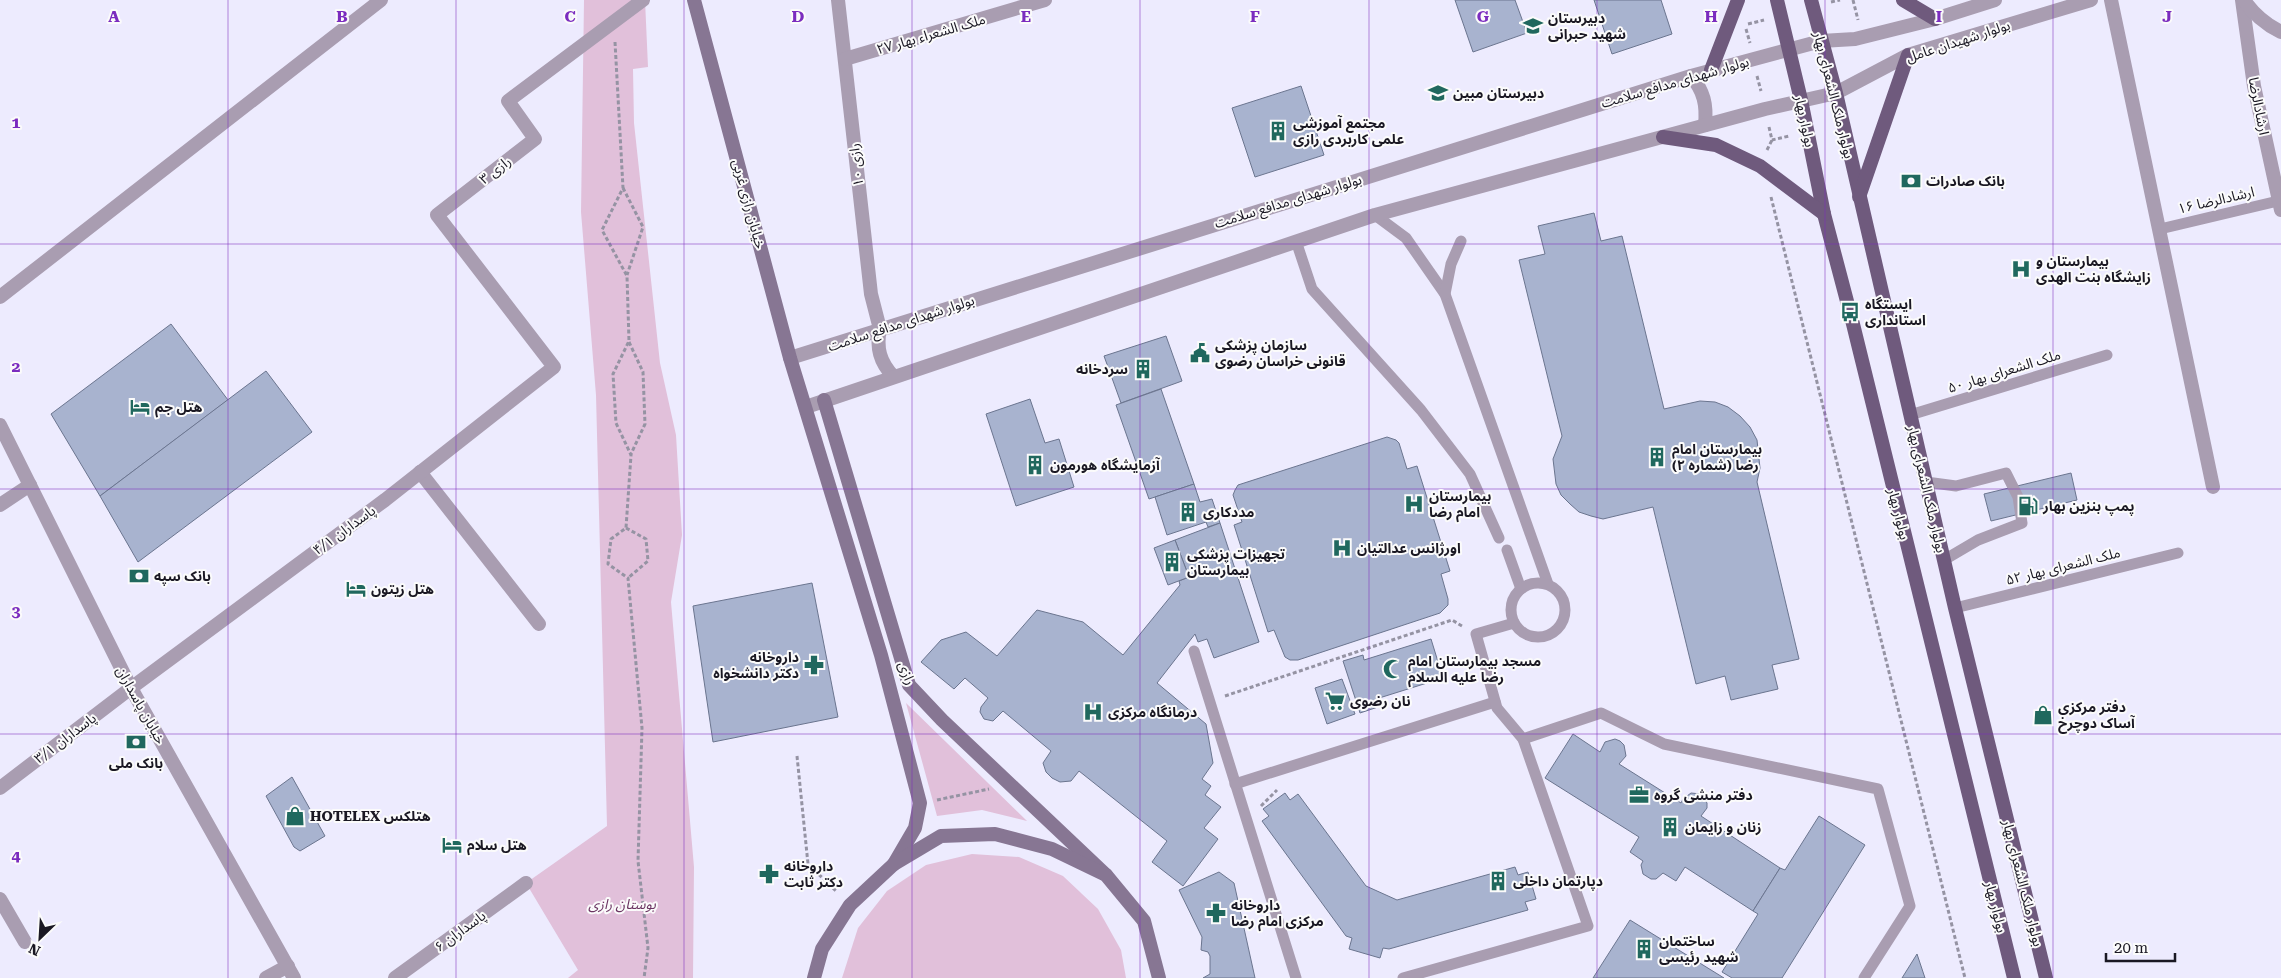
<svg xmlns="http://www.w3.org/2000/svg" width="2281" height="978" font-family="'Roboto Serif','Noto Sans Arabic',serif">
  <rect width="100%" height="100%" fill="#edebfe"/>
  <g fill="#e1c0da">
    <polygon points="584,0 645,0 648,67 633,69 634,123 660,363 676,435 682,535 671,602 694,867 693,978 568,978 578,970 526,883 607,826 596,395 581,212"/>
    <polygon points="906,703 1027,821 982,810 937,816"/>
    <polygon points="972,854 1019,857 1063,876 1098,909 1121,950 1126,978 842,978 858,928 887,891 926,865"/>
  </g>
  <g fill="#a8b3cf" stroke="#6b758f">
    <polygon points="1455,0 1515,0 1527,33 1473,52"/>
    <polygon points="1594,0 1661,0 1672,34 1612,54"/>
    <polygon points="1301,86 1324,155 1255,177 1232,108"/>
    <polygon points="1594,213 1601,241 1622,236 1664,409 1700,401 1715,402 1728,407 1740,416 1750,427 1757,440 1760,468 1757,482 1799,659 1772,665 1778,689 1731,700 1725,676 1696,684 1653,507 1603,519 1591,516 1579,512 1570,504 1561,495 1556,484 1553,459 1562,436 1519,260 1545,254 1538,226"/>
    <polygon points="171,324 228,400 100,496 51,414"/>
    <polygon points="1166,336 1182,381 1121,403 1104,356"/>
    <polygon points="266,371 312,432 138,562 100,496"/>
    <polygon points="1161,389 1194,484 1149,499 1116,405"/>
    <polygon points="1030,399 1045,443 1059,439 1074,487 1016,506 986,414"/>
    <polygon points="1387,437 1396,440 1399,443 1407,469 1417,466 1450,571 1441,574 1448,599 1448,605 1440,613 1298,660 1290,660 1285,657 1274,630 1268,632 1234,525 1242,522 1233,495 1235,490 1238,485"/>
    <polygon points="2071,473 2077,500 1991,521 1984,494"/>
    <polygon points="1194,484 1200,502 1212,499 1220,523 1208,527 1206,522 1167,535 1155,497"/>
    <polygon points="1220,523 1259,642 1214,658 1207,639 1198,642 1195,634 1157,683 1206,724 1213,763 1202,779 1211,786 1205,795 1221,807 1204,828 1218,839 1183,886 1152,862 1167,841 1079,771 1071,781 1060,782 1052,778 1046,772 1043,763 1051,751 1003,711 993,721 984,719 980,712 981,707 988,698 965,678 954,689 921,662 941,640 966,632 997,656 1037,610 1083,622 1123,655 1180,585 1179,581 1189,577 1175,540"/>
    <polygon points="1175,540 1189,577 1168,585 1154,548"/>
    <polygon points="812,583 838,717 713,742 693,606"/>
    <polygon points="1431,639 1443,678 1376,699 1378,707 1360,713 1343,661 1363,655 1364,660"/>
    <polygon points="1342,679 1355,714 1327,724 1315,688"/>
    <polygon points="1573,734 1600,752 1605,742 1615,739 1620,741 1624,745 1626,756 1619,764 1681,803 1683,799 1691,793 1701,794 1707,803 1707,808 1701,816 1780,868 1753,911 1685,867 1676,881 1663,873 1656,879 1651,879 1643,874 1641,865 1643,861 1630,852 1639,837 1545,778"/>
    <polygon points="292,777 325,836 300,851 294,847 266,796"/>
    <polygon points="1285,793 1290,800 1298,794 1366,886 1397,900 1515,867 1518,875 1528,872 1536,899 1525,902 1528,910 1389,949 1383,948 1380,958 1349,949 1352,938 1346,936 1262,821 1269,816 1263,809"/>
    <polygon points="1819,816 1865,845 1782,978 1732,978 1722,972 1758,914 1753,911 1780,868 1785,870"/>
    <polygon points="1219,872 1234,883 1255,978 1203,978 1210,974 1210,956 1208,952 1201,950 1202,937 1179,890"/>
    <polygon points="1630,920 1724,978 1593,978"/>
    <polygon points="1917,954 1925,978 1902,978"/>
  </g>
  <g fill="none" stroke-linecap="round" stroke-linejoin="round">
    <g stroke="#9593a3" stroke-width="3" stroke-dasharray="4 2.5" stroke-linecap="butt">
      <polyline points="1853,0 1858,20"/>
      <polyline points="1831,2 1840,0"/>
      <polyline points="1748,24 1764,20"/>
      <polyline points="1746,29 1750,43"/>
      <polyline points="615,42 623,188 602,230 627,276 629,341 613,374 616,423 631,455 626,528 611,539 608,564 628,578 642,728 638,861 648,948 644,978"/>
      <polyline points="1757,76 1761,91"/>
      <polyline points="1769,127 1772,140 1789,136"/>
      <polyline points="1767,150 1772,140"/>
      <polyline points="623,188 643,227 627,275"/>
      <polyline points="1771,197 1965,978"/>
      <polyline points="629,342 643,372 645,424 631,454"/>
      <polyline points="626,528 646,539 648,561 628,578"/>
      <polyline points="1225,696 1452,620 1462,626"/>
      <polyline points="797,756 808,864 837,892"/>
      <polyline points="937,800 989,789"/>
      <polyline points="1261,806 1277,790"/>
    </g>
    <g stroke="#a99db1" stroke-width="11">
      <polyline points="1375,215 1406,238 1445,294 1548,584"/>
      <polyline points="2160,229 2278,201"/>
      <polyline points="1296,241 1312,289 1421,410 1470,474 1499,538"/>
      <polyline points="1445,294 1451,264 1461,241"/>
      <polyline points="1910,415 2107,355"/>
      <polyline points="1926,482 1956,486 2006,473 2018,497 2022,523 1978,540 1944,560"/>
      <polyline points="1507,550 1521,589"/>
      <circle cx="1538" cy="610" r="27"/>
      <polyline points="1955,608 2178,553"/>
      <polyline points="1194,651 1296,978"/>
      <polyline points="1523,739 1601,713 1664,744 1878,789 1910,906 1864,978"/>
      <polyline points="1235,784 1495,702"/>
      <polyline points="1403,978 1588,926 1523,739 1497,708 1476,634 1514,623"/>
    </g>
    <g stroke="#a99db1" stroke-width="14">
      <polyline points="838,0 871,294 880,329"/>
      <polyline points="2111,0 2213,487"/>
      <polyline points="845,59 1045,0"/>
      <polyline points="0,297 381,0"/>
      <polyline points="420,472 539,624"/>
      <polyline points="0,505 30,485"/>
      <polyline points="0,788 131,688 385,500 554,367 437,215 535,139 508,101 643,0"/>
      <polyline points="0,899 25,942"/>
      <polyline points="266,978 288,966"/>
      <polyline points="395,978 526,883"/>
    </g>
    <g stroke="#a99db1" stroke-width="14">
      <polyline points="2242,0 2254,86 2281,210"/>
      <path d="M2244 0C2254 15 2265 24 2281 32"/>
      <path d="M1691 76C1704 91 1707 105 1705 125"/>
      <path d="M880 329C876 348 880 362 893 376"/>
      <polyline points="790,358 1691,76 1821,41 1855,39 1935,19 1995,0"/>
      <polyline points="806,407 1375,215 1765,109 1836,93 1908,55 2091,0"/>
      <polyline points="0,425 131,688 294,978"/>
    </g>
    <g stroke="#877693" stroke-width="14">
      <polyline points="694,0 790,358 881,655 920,803 915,828 894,864"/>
      <polyline points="824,400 909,685 942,720 1106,875"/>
      <polyline points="814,978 822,949 850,905 894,864 941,836 995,834 1052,849 1106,875 1144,921 1159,978"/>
    </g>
    <g stroke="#6f5a7d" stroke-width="14">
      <polyline points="1777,0 1801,100 1824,214 1853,324 2014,978"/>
      <polyline points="1811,0 1836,93 1955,608 2046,978"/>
      <polyline points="1903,0 1935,19"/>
      <polyline points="1711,70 1738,0"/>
      <polyline points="1663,137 1716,145 1760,166 1824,214"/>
      <polyline points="1859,197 1908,55"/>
    </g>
  </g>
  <path fill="none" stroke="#7b2cbf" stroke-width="1" stroke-opacity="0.55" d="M228 0V978M456 0V978M684 0V978M912 0V978M1140 0V978M1369 0V978M1597 0V978M1825 0V978M2053 0V978M0 244H2281M0 489H2281M0 734H2281"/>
  <defs>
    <symbol id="school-bare" viewBox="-9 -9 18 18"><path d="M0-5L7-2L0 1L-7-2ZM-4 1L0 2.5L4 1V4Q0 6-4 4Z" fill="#20685e" stroke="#fbfbfb" stroke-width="2.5" paint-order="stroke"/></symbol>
    <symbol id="building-bare" viewBox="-9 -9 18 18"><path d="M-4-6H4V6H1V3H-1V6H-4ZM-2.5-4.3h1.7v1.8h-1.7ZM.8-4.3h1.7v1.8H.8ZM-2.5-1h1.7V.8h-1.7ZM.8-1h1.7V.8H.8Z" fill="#20685e" stroke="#fbfbfb" stroke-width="2.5" paint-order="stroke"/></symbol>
    <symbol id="bank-bare" viewBox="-9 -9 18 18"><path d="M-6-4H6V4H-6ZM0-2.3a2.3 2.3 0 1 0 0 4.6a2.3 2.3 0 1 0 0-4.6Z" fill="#20685e" stroke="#fbfbfb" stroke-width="2.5" paint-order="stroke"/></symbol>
    <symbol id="hospital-bare" viewBox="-9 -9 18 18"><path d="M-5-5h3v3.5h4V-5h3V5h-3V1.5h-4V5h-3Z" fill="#20685e" stroke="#fbfbfb" stroke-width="2.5" paint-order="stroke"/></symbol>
    <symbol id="bus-bare" viewBox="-9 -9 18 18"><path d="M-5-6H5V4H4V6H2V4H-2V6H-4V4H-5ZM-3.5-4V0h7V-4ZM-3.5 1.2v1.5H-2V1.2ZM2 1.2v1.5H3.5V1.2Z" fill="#20685e" stroke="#fbfbfb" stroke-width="2.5" paint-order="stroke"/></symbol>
    <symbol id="civic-bare" viewBox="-9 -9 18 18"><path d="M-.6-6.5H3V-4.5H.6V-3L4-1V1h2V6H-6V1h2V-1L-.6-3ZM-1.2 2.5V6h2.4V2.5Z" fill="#20685e" stroke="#fbfbfb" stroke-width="2.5" paint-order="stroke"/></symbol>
    <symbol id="hotel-bare" viewBox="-9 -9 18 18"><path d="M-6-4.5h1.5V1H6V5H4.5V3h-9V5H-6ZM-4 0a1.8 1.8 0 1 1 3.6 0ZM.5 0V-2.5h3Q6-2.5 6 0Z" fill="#20685e" stroke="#fbfbfb" stroke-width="2.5" paint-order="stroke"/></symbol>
    <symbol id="fuel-bare" viewBox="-9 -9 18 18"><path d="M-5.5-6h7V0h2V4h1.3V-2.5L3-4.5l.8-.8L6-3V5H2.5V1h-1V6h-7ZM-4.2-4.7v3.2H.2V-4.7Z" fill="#20685e" stroke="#fbfbfb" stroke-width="2.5" paint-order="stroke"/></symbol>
    <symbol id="pharmacy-bare" viewBox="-9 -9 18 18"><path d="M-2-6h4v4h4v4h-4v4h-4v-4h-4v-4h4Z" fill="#20685e" stroke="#fbfbfb" stroke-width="2.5" paint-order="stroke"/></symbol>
    <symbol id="mosque-bare" viewBox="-9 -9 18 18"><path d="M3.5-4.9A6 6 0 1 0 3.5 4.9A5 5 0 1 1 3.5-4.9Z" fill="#20685e" stroke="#fbfbfb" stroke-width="2.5" paint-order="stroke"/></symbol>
    <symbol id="supermarket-bare" viewBox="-9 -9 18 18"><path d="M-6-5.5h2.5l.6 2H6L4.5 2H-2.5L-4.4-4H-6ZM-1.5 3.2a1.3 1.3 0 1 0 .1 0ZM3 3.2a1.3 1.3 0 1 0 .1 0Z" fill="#20685e" stroke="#fbfbfb" stroke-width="2.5" paint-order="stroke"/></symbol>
    <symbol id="shop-bare" viewBox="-9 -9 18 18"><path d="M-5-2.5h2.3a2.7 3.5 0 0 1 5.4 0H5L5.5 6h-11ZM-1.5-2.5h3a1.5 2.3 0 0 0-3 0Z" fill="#20685e" stroke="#fbfbfb" stroke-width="2.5" paint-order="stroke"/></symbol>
    <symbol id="office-bare" viewBox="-9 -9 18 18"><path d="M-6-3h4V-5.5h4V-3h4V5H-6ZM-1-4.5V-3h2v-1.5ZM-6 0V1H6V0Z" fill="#20685e" stroke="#fbfbfb" stroke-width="2.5" paint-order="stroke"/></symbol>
  </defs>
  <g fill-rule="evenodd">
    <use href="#school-bare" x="1519" y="12" width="28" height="28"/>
    <use href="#school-bare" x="1424" y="79" width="28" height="28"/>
    <use href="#building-bare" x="1264" y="117" width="28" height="28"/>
    <use href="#bank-bare" x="1897" y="167" width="28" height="28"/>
    <use href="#hospital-bare" x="2007" y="255" width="28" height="28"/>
    <use href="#bus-bare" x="1836" y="298" width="28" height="28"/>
    <use href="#civic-bare" x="1186" y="339" width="28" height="28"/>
    <use href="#building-bare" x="1129" y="355" width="28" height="28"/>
    <use href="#hotel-bare" x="126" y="393" width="28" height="28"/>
    <use href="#building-bare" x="1643" y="443" width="28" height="28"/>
    <use href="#building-bare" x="1021" y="451" width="28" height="28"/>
    <use href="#hospital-bare" x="1400" y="490" width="28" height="28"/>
    <use href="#fuel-bare" x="2014" y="492" width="28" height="28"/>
    <use href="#building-bare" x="1174" y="498" width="28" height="28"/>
    <use href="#hospital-bare" x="1328" y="534" width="28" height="28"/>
    <use href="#building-bare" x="1158" y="548" width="28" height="28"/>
    <use href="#bank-bare" x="125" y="562" width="28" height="28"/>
    <use href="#hotel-bare" x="342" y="575" width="28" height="28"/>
    <use href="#pharmacy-bare" x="800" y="651" width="28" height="28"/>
    <use href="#mosque-bare" x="1379" y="655" width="28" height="28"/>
    <use href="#supermarket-bare" x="1321" y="687" width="28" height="28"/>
    <use href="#hospital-bare" x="1079" y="698" width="28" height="28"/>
    <use href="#shop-bare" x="2029" y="701" width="28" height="28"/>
    <use href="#bank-bare" x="122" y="728" width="28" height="28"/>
    <use href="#office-bare" x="1625" y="781" width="28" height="28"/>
    <use href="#shop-bare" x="281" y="802" width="28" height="28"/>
    <use href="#building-bare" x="1656" y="813" width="28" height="28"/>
    <use href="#hotel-bare" x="438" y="831" width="28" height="28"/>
    <use href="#pharmacy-bare" x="755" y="860" width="28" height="28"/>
    <use href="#building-bare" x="1484" y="867" width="28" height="28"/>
    <use href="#pharmacy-bare" x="1202" y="899" width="28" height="28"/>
    <use href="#building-bare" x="1630" y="935" width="28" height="28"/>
  </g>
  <g text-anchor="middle" stroke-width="4" stroke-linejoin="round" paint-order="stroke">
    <g font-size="14" font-weight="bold" fill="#1a1823" stroke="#fbfbfb" text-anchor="start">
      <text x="1548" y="23">دبیرستان<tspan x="1548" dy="16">شهید حبرانی</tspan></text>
      <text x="1453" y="98">دبیرستان مبین</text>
      <text x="1293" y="128">مجتمع آموزشی<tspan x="1293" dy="16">علمی کاربردی رازی</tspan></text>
      <text x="1926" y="186">بانک صادرات</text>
      <text x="2036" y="266">بیمارستان و<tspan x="2036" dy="16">زایشگاه بنت الهدی</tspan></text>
      <text x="1865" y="309">ایستگاه<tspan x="1865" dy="16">استانداری</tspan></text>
      <text x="1215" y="350">سازمان پزشکی<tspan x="1215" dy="16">قانونی خراسان رضوی</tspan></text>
      <text x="1128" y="374" text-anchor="end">سردخانه</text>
      <text x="155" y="412">هتل جم</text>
      <text x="1672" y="454">بیمارستان امام<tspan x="1672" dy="16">رضا (شماره ۲)</tspan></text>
      <text x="1050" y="470">آزمایشگاه هورمون</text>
      <text x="1429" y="501">بیمارستان<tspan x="1429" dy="16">امام رضا</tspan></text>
      <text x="2043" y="511">پمپ بنزین بهار</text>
      <text x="1203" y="517">مددکاری</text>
      <text x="1357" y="553">اورژانس عدالتیان</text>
      <text x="1187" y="559">تجهیزات پزشکی<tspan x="1187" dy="16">بیمارستان</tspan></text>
      <text x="154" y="581">بانک سپه</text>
      <text x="371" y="594">هتل زیتون</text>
      <text x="799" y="662" text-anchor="end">داروخانه<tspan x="799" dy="16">دکتر دانشخواه</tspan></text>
      <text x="1408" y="666">مسجد بیمارستان امام<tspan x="1408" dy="16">رضا علیه السلام</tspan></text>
      <text x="1350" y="706">نان رضوی</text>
      <text x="2058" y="712">دفتر مرکزی<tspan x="2058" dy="16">آساک دوچرخ</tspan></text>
      <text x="1108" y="717">درمانگاه مرکزی</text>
      <text x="136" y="768" text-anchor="middle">بانک ملی</text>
      <text x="1654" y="800">دفتر منشی گروه</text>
      <text x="310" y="821">HOTELEX هتلکس</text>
      <text x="1685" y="832">زنان و زایمان</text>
      <text x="467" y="850">هتل سلام</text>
      <text x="784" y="871">داروخانه<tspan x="784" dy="16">دکتر ثابت</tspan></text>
      <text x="1513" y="886">دپارتمان داخلی</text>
      <text x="1231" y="910">داروخانه<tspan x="1231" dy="16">مرکزی امام رضا</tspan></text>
      <text x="1659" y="946">ساختمان<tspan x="1659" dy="16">شهید رئیسی</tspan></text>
    </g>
    <g font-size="14" fill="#1a1823" stroke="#fbfbfb">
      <text transform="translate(931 34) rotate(-16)" y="5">ملک الشعراء بهار ۲۷</text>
      <text transform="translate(1958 41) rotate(-18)" y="5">بولوار شهیدان عامل</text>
      <text transform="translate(1675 82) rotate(-16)" y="5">بولوار شهدای مدافع سلامت</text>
      <text transform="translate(1834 95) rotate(76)" y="5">بولوار ملک الشعرای بهار</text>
      <text transform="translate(2259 106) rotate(79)" y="5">ارشادالرضا</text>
      <text transform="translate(1805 121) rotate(78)" y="5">بولوار بهار</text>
      <text transform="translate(856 165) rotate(-96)" y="5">رازی ۱۰</text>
      <text transform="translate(495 170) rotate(-38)" y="5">رازی ۳</text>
      <text transform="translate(2216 200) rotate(-13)" y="5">ارشادالرضا ۱۶</text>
      <text transform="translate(1288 201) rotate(-17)" y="5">بولوار شهدای مدافع سلامت</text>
      <text transform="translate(749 204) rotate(75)" y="5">خیابان رازی غربی</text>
      <text transform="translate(901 323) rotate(-18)" y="5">بولوار شهدای مدافع سلامت</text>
      <text transform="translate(2004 371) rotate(-17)" y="5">ملک الشعرای بهار ۵۰</text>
      <text transform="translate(1927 489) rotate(77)" y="5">بولوار ملک الشعرای بهار</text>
      <text transform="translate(1899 514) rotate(76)" y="5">بولوار بهار</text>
      <text transform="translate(344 530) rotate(-36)" y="5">پاسداران ۴/۱</text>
      <text transform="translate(2063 566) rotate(-14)" y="5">ملک الشعرای بهار ۵۲</text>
      <text transform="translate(907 673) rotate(68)" y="5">رازی</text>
      <text transform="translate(141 705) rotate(61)" y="5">خیابان پاسداران</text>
      <text transform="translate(65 738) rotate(-37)" y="5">پاسداران ۳/۱</text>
      <text transform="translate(2023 883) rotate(76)" y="5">بولوار ملک الشعرای بهار</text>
      <text transform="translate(1996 907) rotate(76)" y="5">بولوار بهار</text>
      <text transform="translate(460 931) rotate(-36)" y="5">پاسداران ۶</text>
    </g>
    <g font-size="14" font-style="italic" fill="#6a3361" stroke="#fbfbfb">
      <text x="622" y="909">بوستان رازی</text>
    </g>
  </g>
  <g font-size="16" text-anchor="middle" font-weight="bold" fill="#7b2cbf" stroke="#fbfbfb" stroke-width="4" stroke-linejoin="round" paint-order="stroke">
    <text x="114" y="22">A</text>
    <text x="342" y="22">B</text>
    <text x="570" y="22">C</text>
    <text x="798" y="22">D</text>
    <text x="1026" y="22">E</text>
    <text x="1255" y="22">F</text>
    <text x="1483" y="22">G</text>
    <text x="1711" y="22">H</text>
    <text x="1939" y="22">I</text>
    <text x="2167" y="22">J</text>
    <text x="16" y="128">1</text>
    <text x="16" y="372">2</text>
    <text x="16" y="617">3</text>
    <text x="16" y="861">4</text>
  </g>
  <g transform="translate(40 938) rotate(205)" stroke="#fbfbfb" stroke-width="4" paint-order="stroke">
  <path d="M0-4L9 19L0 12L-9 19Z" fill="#1a1823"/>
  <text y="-8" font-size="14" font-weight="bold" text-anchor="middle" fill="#1a1823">N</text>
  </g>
  <path d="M2106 953v8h69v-8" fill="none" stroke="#1a1823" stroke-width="2.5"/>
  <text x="2114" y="953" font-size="15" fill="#1a1823" stroke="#fbfbfb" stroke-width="4" paint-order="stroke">20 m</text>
</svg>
